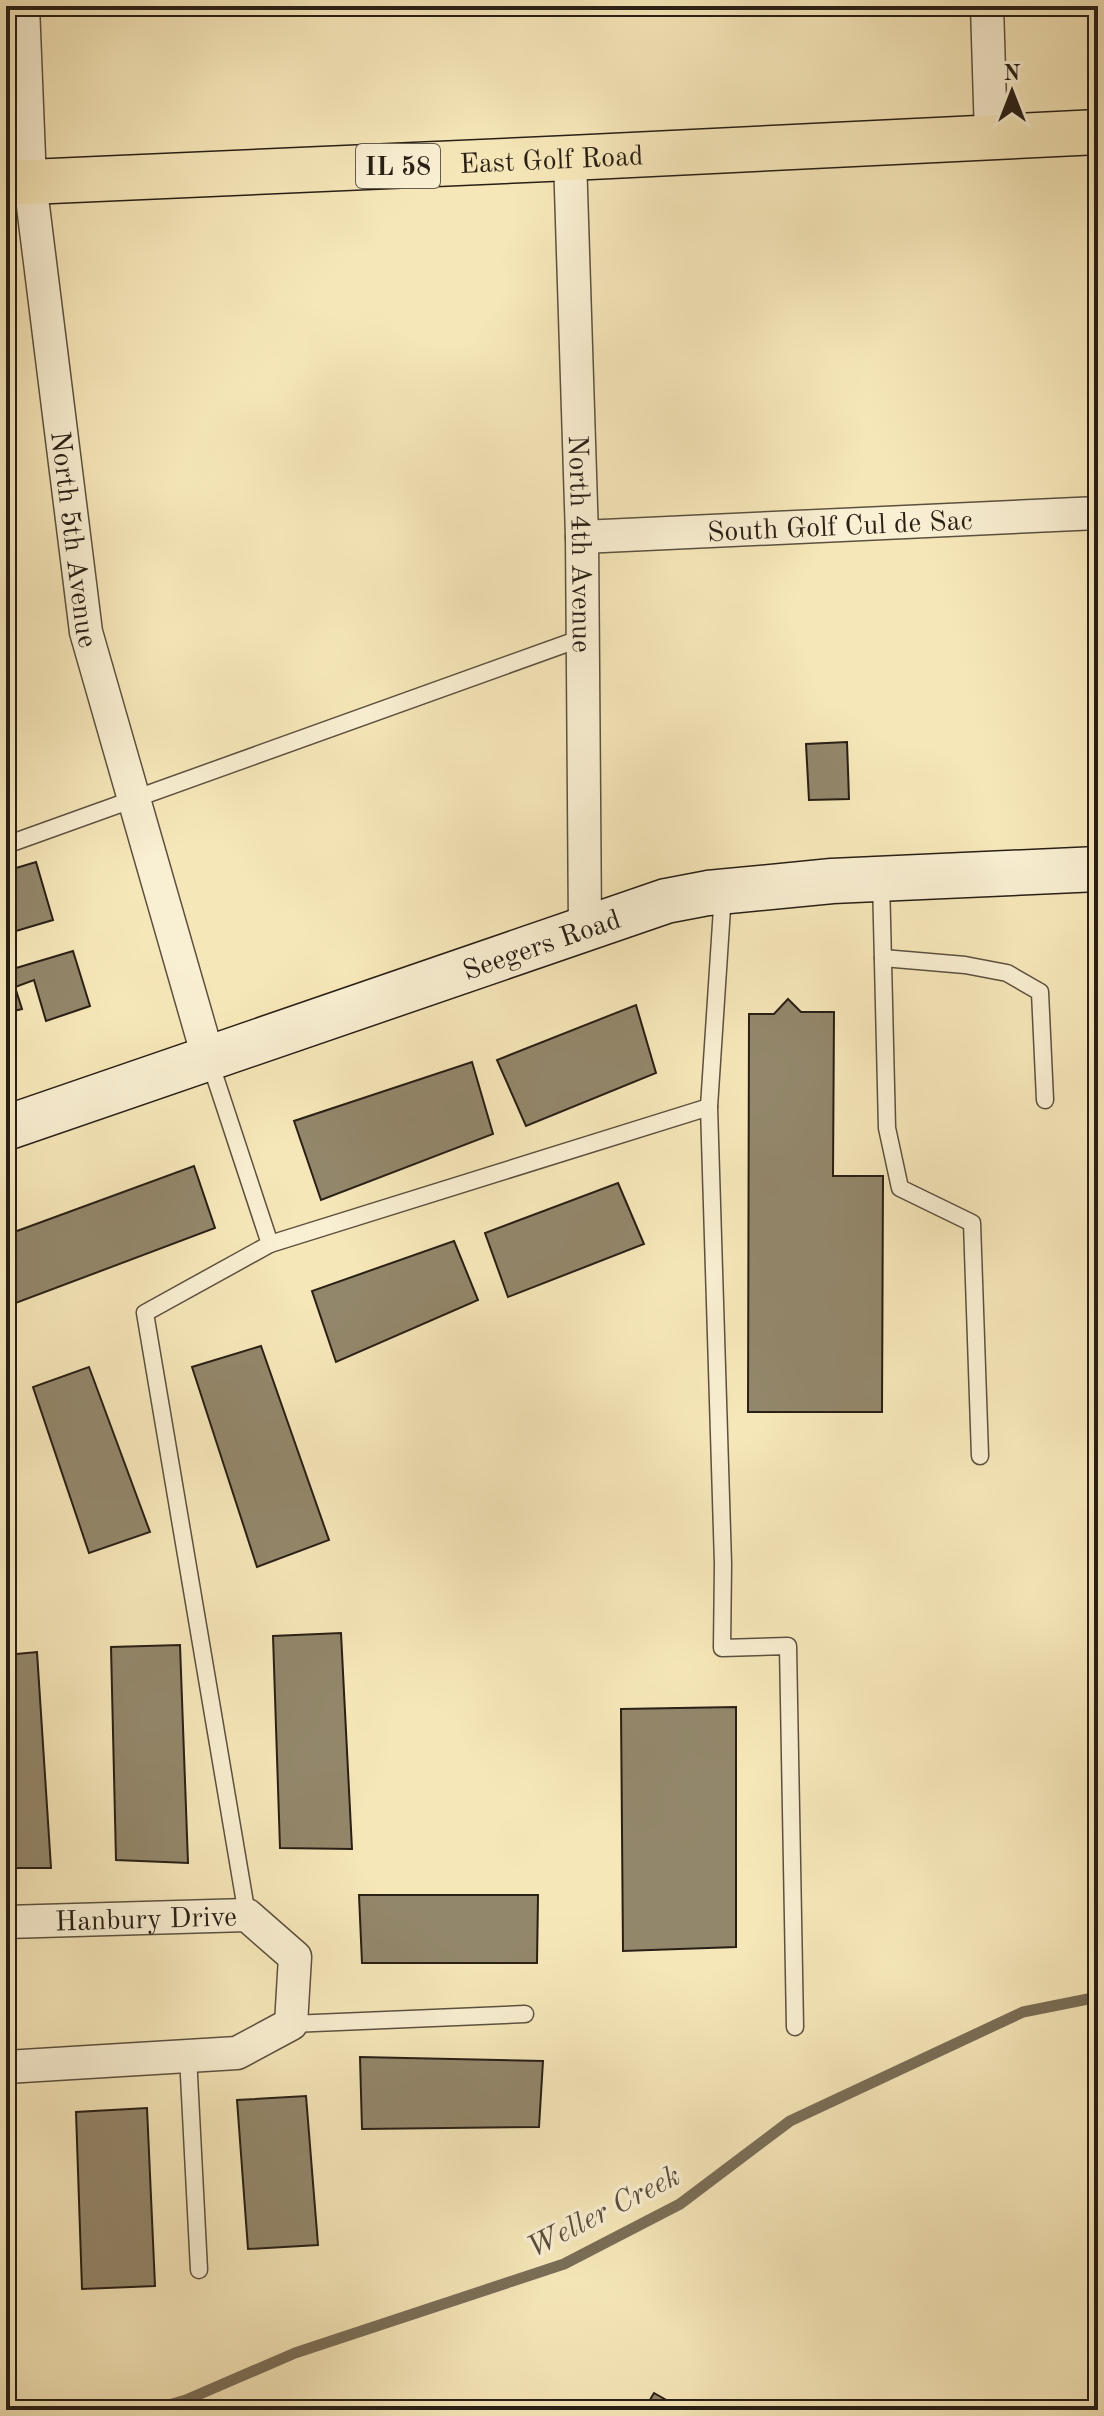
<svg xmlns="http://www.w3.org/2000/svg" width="1104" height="2416" font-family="'Old Standard TT',serif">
  <rect width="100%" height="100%" fill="#f6e7b9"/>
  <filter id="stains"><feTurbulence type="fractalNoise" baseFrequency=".0025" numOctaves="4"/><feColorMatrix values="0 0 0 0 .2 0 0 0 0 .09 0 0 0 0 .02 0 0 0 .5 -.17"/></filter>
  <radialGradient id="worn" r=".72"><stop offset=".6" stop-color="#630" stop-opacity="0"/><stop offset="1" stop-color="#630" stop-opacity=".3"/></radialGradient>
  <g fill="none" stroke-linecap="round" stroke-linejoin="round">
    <polyline stroke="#7a6e57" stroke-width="11" points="152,2410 186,2400 295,2353 564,2264 680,2204 790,2121 1023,2012 1098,1997"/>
  </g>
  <g fill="#93876b" stroke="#281f16" stroke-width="2">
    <polygon points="847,742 849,799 809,800 806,744"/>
    <polygon points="36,862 53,920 6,934 6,871"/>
    <polygon points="73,951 90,1006 46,1021 34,980 15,987 22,1009 6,1013 6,971"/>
    <polygon points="788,999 801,1012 834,1012 833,1176 883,1176 882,1412 748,1412 749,1014 774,1014"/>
    <polygon points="636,1005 656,1073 526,1126 497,1060"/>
    <polygon points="472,1062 493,1134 321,1200 294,1121"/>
    <polygon points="194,1166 215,1228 13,1304 6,1283 6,1235"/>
    <polygon points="618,1183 644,1244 508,1297 485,1233"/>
    <polygon points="454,1241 478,1300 336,1362 312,1291"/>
    <polygon points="261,1346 329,1540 257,1567 192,1367"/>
    <polygon points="89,1367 150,1532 89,1553 33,1387"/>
    <polygon points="341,1633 352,1849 280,1848 273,1636"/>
    <polygon points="180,1645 188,1863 116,1860 111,1647"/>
    <polygon points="37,1652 51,1868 6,1868 6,1655"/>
    <polygon points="736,1707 736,1947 623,1951 621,1709"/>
    <polygon points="359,1895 538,1895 537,1963 362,1963"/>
    <polygon points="360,2057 543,2061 539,2127 362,2129"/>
    <polygon points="306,2096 318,2245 248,2249 237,2100"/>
    <polygon points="147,2108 155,2286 82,2289 76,2112"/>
    <polygon points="6,2117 16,2327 6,2327"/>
    <polygon points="654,2393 684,2410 644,2410"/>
  </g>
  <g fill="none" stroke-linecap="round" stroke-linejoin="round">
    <defs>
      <g id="lane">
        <polyline points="6,845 582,638"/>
        <polyline points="881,880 887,1128 900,1188 972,1223 980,1456"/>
        <polyline points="723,893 709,1107 723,1564 722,1648 788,1646 795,2027"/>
        <polyline points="883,958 965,965 1007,973 1040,992 1045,1100"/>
        <polyline points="209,1059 270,1244 145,1313 247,1915"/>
        <polyline points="270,1244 709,1107"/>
        <polyline points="291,2024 525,2014"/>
        <polyline points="188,2056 199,2270"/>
      </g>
      <g id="street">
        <path id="s1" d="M23 6 30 182 86 632 208 1057"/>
        <polyline points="987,6 991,136"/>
        <path id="s2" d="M570 158 582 537 585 928"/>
        <path id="s3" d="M582 537 1098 513"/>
        <path id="s4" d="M6 1922 247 1915 295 1957 291 2024 237 2053 6 2067"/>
      </g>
      <g id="secondary">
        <path id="s5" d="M6 1128 666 901 708 893 832 881 1098 869"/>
      </g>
      <g id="primary">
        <path id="s6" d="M6 183 570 158 1098 132"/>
      </g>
    </defs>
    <use href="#lane" stroke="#5c513f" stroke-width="19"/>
    <use href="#street" stroke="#5c513f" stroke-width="35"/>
    <use href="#secondary" stroke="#281f16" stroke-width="47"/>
    <use href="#primary" stroke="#281f16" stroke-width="47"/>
    <use href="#lane" stroke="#f9efd2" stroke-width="16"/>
    <use href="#street" stroke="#f9efd2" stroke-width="32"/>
    <use href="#secondary" stroke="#f9efd2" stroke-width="44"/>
    <use href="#primary" stroke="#f6e7b9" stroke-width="44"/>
  </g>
  <g text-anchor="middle" stroke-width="7" stroke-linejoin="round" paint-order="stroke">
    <rect fill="#f9efd2" stroke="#675d4e" stroke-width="2" x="356" y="144" width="84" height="44" rx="6"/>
    <g font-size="26" font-weight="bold" fill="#281f16">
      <text x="398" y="175">IL 58</text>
    </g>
    <g font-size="28" fill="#281f16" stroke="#f9efd2">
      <text dy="10" stroke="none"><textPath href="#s6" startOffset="546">East Golf Road</textPath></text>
      <text dy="10" stroke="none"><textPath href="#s3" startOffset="258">South Golf Cul de Sac</textPath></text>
      <text dy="10" stroke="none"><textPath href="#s1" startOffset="536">North 5th Avenue</textPath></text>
      <text dy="10" stroke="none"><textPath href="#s2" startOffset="386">North 4th Avenue</textPath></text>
      <text dy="10" stroke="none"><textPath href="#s5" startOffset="566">Seegers Road</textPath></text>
      <text dy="10" stroke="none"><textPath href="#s4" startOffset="140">Hanbury Drive</textPath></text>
    </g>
    <g font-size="30" font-style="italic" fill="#584d3c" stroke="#f9efd2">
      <text transform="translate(603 2211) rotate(-27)" y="10">Weller Creek</text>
    </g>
  </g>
  <rect width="1104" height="2416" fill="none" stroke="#f6e7b9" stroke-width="32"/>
  <rect x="8" y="8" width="1088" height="2400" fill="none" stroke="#281f16" stroke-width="4"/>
  <rect x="16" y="16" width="1072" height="2384" fill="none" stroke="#281f16" stroke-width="2"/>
  <g transform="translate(1012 92)" stroke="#f9efd2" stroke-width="6" paint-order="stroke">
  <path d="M0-6L14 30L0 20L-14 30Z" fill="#281f16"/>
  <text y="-12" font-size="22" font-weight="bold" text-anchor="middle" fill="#281f16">N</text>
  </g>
  <rect width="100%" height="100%" filter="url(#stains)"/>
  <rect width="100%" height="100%" fill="url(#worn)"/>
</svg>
